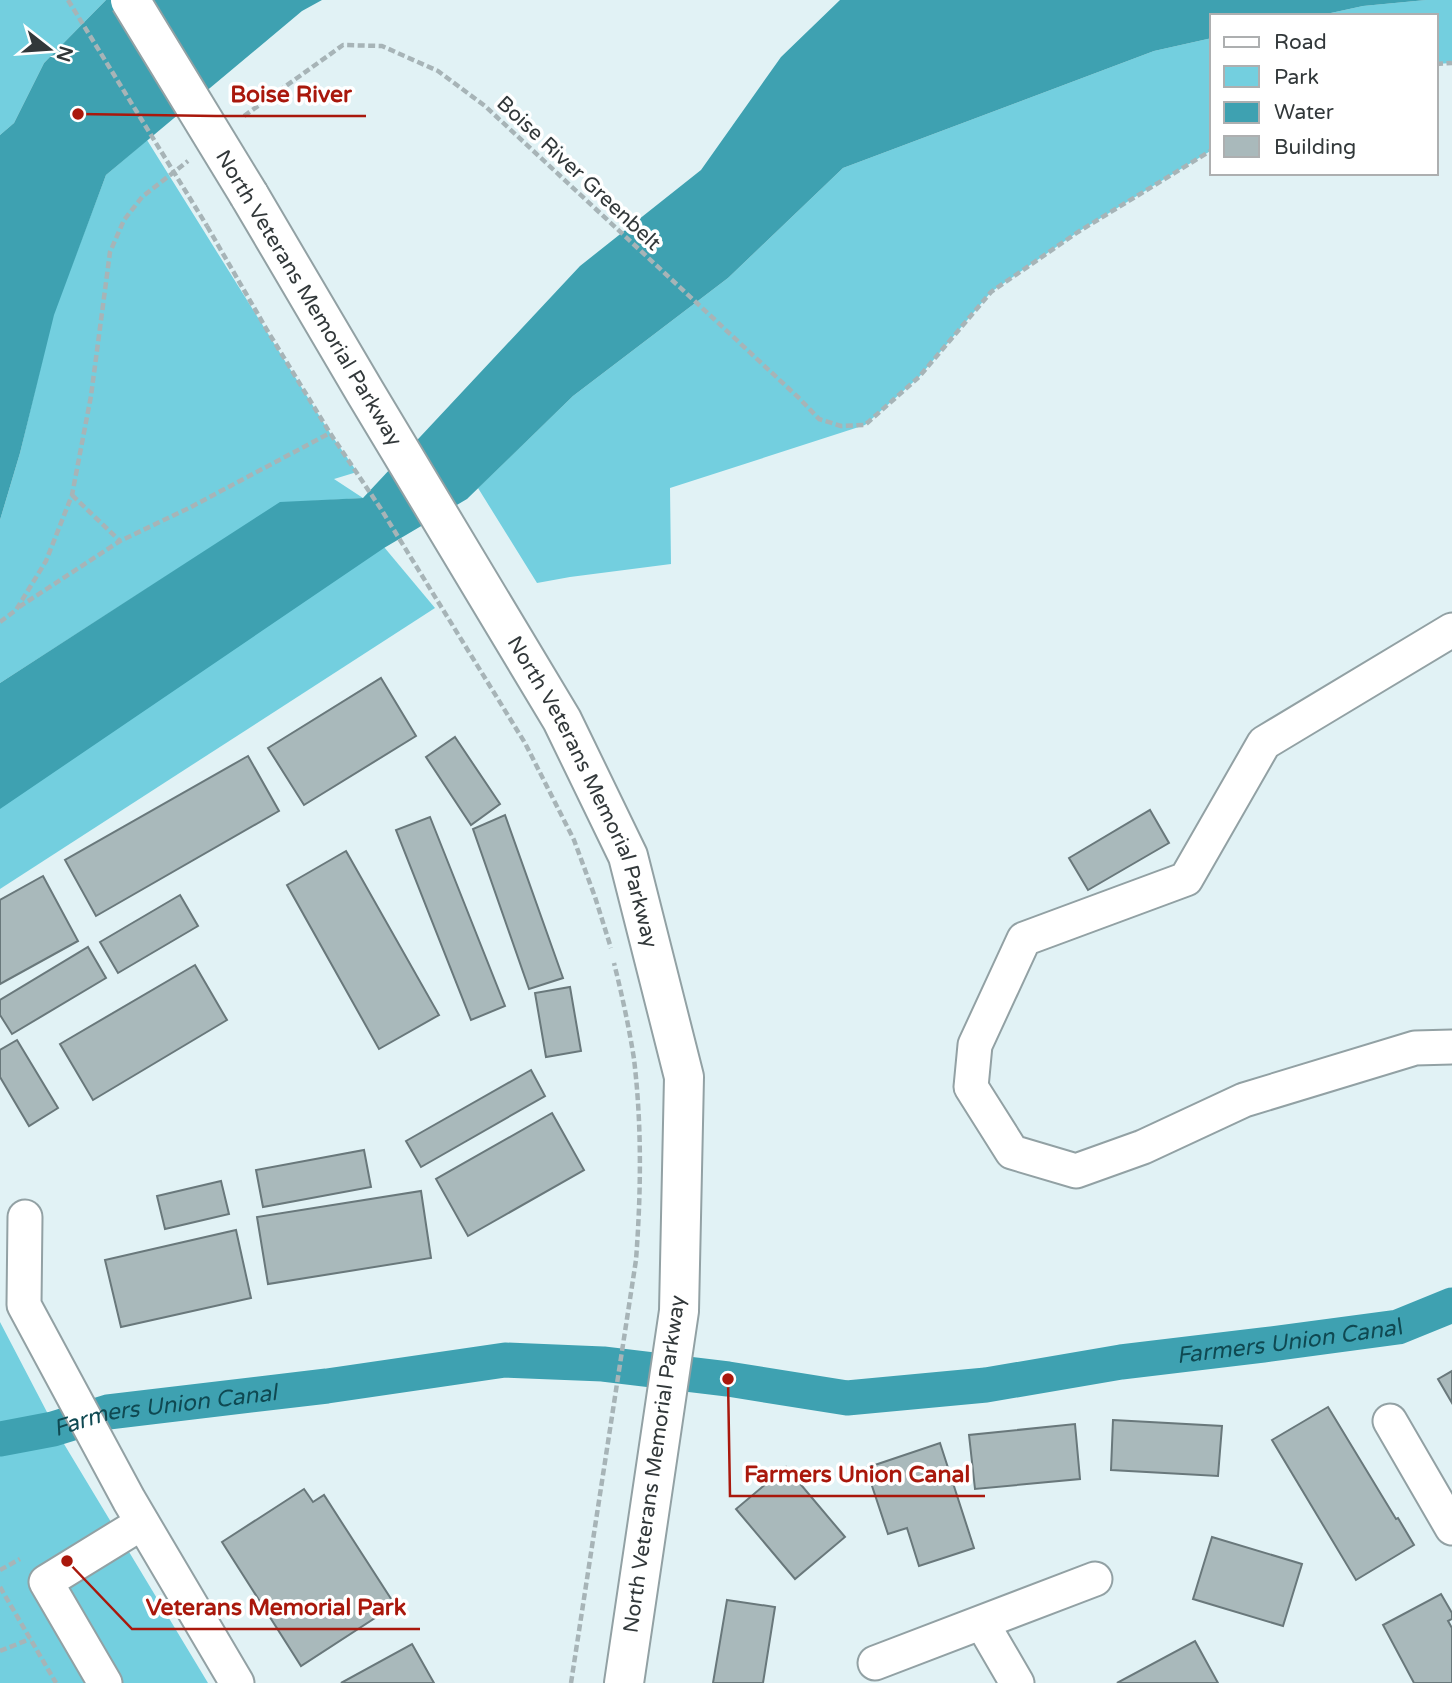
<svg xmlns="http://www.w3.org/2000/svg" width="1452" height="1683" font-family="'Varela Round',sans-serif">
  <rect width="100%" height="100%" fill="#e1f2f5"/>
  <g fill="#73cfdf">
    <polygon points="0,0 106,0 44,63 14,123 0,135"/>
    <polygon points="1426,0 1452,0 1452,63 1436,64 1436,16 1317,16 1363,6"/>
    <polygon points="1212,38 1212,150 1078,232 991,292 919,377 865,425 670,488 671,564 570,577 537,583 478,488 573,396 728,278 843,168 1154,51"/>
    <polygon points="147,140 330,433 357,472 334,479 363,498 280,503 0,683 0,520 20,453 53,315 106,175"/>
    <polygon points="358,528 384,547 435,608 0,889 0,798"/>
    <polygon points="0,1322 61,1439 208,1683 0,1683"/>
  </g>
  <g fill="#3ea1b1">
    <polygon points="106,0 322,0 302,11 106,175 54,315 20,453 0,520 0,135 14,123 44,63"/>
    <polygon points="840,0 1426,0 1363,6 1317,16 1212,16 1212,38 1154,51 843,168 728,278 573,396 467,499 384,548 0,809 0,683 280,502 363,498 580,266 701,170 781,57"/>
  </g>
  <g fill="none" stroke-linecap="round" stroke-linejoin="round">
    <path stroke="#3ea1b1" stroke-width="35" id="s1" d="M0 1439 53 1429 108 1412 327 1386 505 1360 603 1364 728 1379 847 1398 986 1385 1121 1362 1263 1345 1398 1327 1452 1305"/>
  </g>
  <g fill="#a9b9bb" stroke="#69787b" stroke-width="2">
    <polygon points="381,678 416,736 304,805 268,748"/>
    <polygon points="455,737 500,804 471,825 426,757"/>
    <polygon points="248,756 279,811 96,916 65,860"/>
    <polygon points="1150,810 1169,843 1088,890 1069,858"/>
    <polygon points="505,815 563,978 529,989 473,829"/>
    <polygon points="430,817 505,1006 471,1020 396,830"/>
    <polygon points="346,851 439,1015 379,1049 287,885"/>
    <polygon points="43,876 78,941 0,984 0,900"/>
    <polygon points="180,895 198,926 118,973 100,942"/>
    <polygon points="88,947 106,978 12,1034 0,1015 0,1000"/>
    <polygon points="195,965 227,1020 93,1100 60,1044"/>
    <polygon points="570,987 581,1051 546,1057 535,993"/>
    <polygon points="17,1040 58,1108 29,1126 0,1077 0,1050"/>
    <polygon points="531,1070 545,1096 421,1167 406,1141"/>
    <polygon points="552,1113 584,1170 468,1236 436,1179"/>
    <polygon points="364,1150 371,1187 263,1207 256,1170"/>
    <polygon points="221,1181 229,1214 165,1229 157,1196"/>
    <polygon points="421,1191 431,1258 268,1284 257,1217"/>
    <polygon points="236,1230 251,1298 121,1327 105,1260"/>
    <polygon points="1452,1371 1452,1403 1438,1379"/>
    <polygon points="1328,1407 1396,1519 1398,1518 1414,1545 1356,1580 1272,1440"/>
    <polygon points="1113,1420 1222,1426 1218,1476 1111,1470"/>
    <polygon points="1075,1424 1080,1479 975,1489 969,1435"/>
    <polygon points="940,1443 974,1548 919,1566 907,1528 888,1534 866,1468"/>
    <polygon points="786,1467 845,1537 795,1579 736,1509"/>
    <polygon points="304,1489 313,1502 324,1495 395,1605 301,1666 222,1542"/>
    <polygon points="1212,1537 1302,1564 1283,1626 1193,1599"/>
    <polygon points="1441,1594 1452,1613 1452,1619 1448,1621 1452,1628 1452,1683 1414,1683 1383,1625"/>
    <polygon points="727,1600 775,1607 763,1683 713,1683"/>
    <polygon points="1195,1641 1218,1683 1117,1683"/>
    <polygon points="412,1644 434,1683 341,1683"/>
  </g>
  <g fill="none" stroke-linecap="round" stroke-linejoin="round">
    <defs>
      <g id="minor">
        <polyline points="1452,630 1264,743 1186,879 1024,939 975,1045 971,1087 1012,1152 1076,1171 1143,1147 1244,1100 1415,1048 1452,1047"/>
        <polyline points="25,1217 24,1305 129,1500 237,1683"/>
        <polyline points="1390,1421 1452,1528"/>
        <polyline points="982,1623 1017,1683"/>
        <polyline points="875,1663 1095,1579"/>
        <polyline points="105,1683 46,1582 142,1523"/>
      </g>
      <g id="major">
        <path id="s2" d="M249 195 365 392 562 720 628 856 684 1077 679 1311 624 1683"/>
      </g>
    </defs>
    <use href="#minor" stroke="#92a1a4" stroke-width="37"/>
    <use href="#major" stroke="#92a1a4" stroke-width="42"/>
    <g stroke="#a7b4b7" stroke-width="4.5" stroke-dasharray="7 3.5" stroke-linecap="butt">
      <polyline points="1436,64 1452,63"/>
      <polyline points="244,116 343,45 382,46 438,71 485,106 800,399 819,419 841,426 865,425 919,377 991,292 1078,232 1212,150"/>
      <polyline points="207,226 267,330 330,433 381,509 525,743 574,840 595,897 611,948"/>
      <polyline points="72,495 120,541"/>
      <polyline points="19,607 120,541 189,508 330,433"/>
      <polyline points="0,622 16,610 46,561 72,495 91,396 110,252 124,220 142,197 188,161"/>
      <polyline points="0,1570 20,1559"/>
      <polyline points="0,1587 56,1683"/>
      <polyline points="0,1651 30,1639"/>
      <path d="M571 1683 636 1260C641 1193 642 1126 634 1059 629 1027 622 995 614 963"/>
    </g>
    <use href="#minor" stroke="#fff" stroke-width="33"/>
    <use href="#major" stroke="#fff" stroke-width="38"/>
    <defs>
      <polyline id="major-bridge" points="130,0 249,195"/>
    </defs>
    <use href="#major-bridge" stroke="#92a1a4" stroke-width="42" stroke-linecap="butt"/>
    <polyline stroke="#a7b4b7" stroke-width="4.5" stroke-dasharray="7 3.5" stroke-linecap="butt" points="68,0 207,226"/>
    <use href="#major-bridge" stroke="#fff" stroke-width="38"/>
  </g>
  <g text-anchor="middle" stroke-width="7" stroke-linejoin="round" paint-order="stroke">
    <g font-size="21" fill="#32383a" stroke="#fff">
      <text transform="translate(579 173) rotate(43)" y="7">Boise River Greenbelt</text>
      <text transform="translate(309 298) rotate(59)" y="7">North Veterans Memorial Parkway</text>
      <text dy="7" stroke="none"><textPath href="#s2" startOffset="686">North Veterans Memorial Parkway</textPath></text>
      <text transform="translate(654 1464) rotate(-82)" y="7">North Veterans Memorial Parkway</text>
    </g>
    <g font-size="23" font-style="italic" fill="#0f4952" stroke="#fff">
      <text dy="8" stroke="none"><textPath href="#s1" startOffset="1302">Farmers Union Canal</textPath></text>
      <text dy="8" stroke="none"><textPath href="#s1" startOffset="168">Farmers Union Canal</textPath></text>
    </g>
  </g>
  <path fill="none" stroke="#a9180c" stroke-width="2.5" d="M78 114L216 116H366M728 1379L730 1496H985M67 1561L132 1629H420"/>
  <g fill="#a9180c" stroke="#fff" stroke-width="2.5">
    <circle cx="78" cy="114" r="7"/>
    <circle cx="728" cy="1379" r="7"/>
    <circle cx="67" cy="1561" r="7"/>
  </g>
  <g font-size="23" text-anchor="middle" font-weight="bold" fill="#a9180c" stroke="#fff" stroke-width="7" stroke-linejoin="round" paint-order="stroke">
    <text x="291" y="102">Boise River</text>
    <text x="857" y="1482">Farmers Union Canal</text>
    <text x="276" y="1615">Veterans Memorial Park</text>
  </g>
  <rect x="1210" y="14" width="228" height="161" fill="#ffffff" stroke="#adafb0" stroke-width="2"/>
  <rect x="1224" y="37" width="35" height="10" fill="#ffffff" stroke="#adafb0" stroke-width="2"/>
  <text x="1274" y="49" font-size="21" fill="#32383a">Road</text>
  <rect x="1224" y="66" width="35" height="21" fill="#73cfdf" stroke="#adafb0" stroke-width="2"/>
  <text x="1274" y="84" font-size="21" fill="#32383a">Park</text>
  <rect x="1224" y="102" width="35" height="21" fill="#3ea1b1" stroke="#adafb0" stroke-width="2"/>
  <text x="1274" y="119" font-size="21" fill="#32383a">Water</text>
  <rect x="1224" y="136" width="35" height="21" fill="#a9b9bb" stroke="#adafb0" stroke-width="2"/>
  <text x="1274" y="154" font-size="21" fill="#32383a">Building</text>
  <g transform="translate(49 49) rotate(107)" stroke="#ffffff" stroke-width="5" paint-order="stroke">
  <path d="M0-5L12 26L0 18L-12 26Z" fill="#32383a"/>
  <text y="-10" font-size="19" font-weight="bold" text-anchor="middle" fill="#32383a">N</text>
  </g>
</svg>
